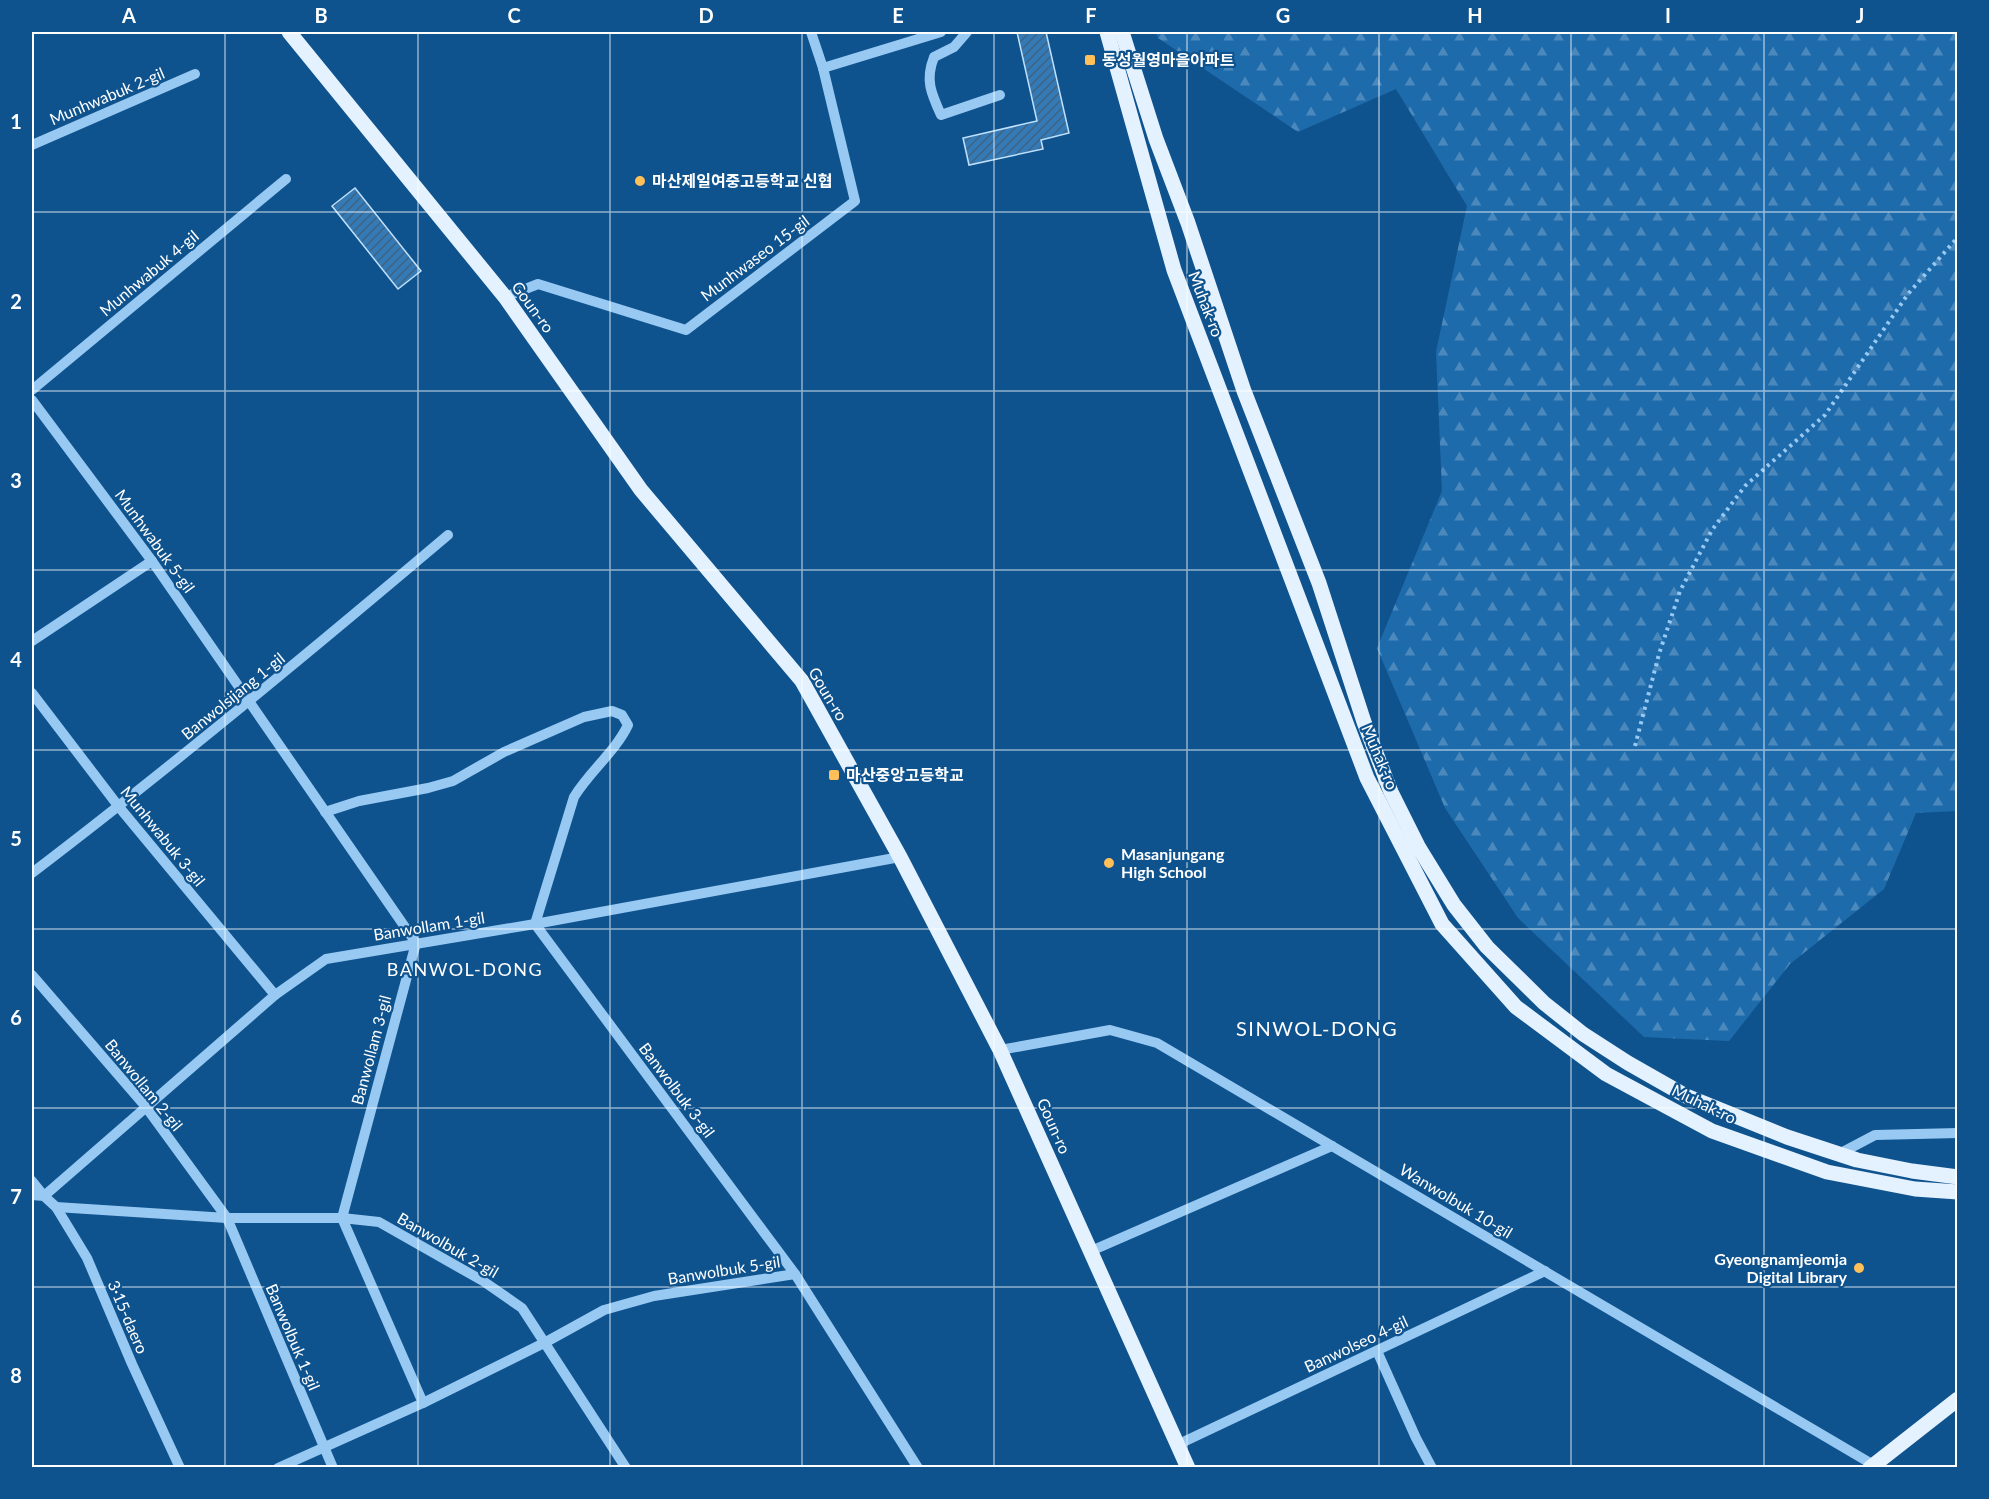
<svg xmlns="http://www.w3.org/2000/svg" width="1989" height="1499" font-family="Lato,'Noto Sans KR',sans-serif">
  <defs>
    <pattern id="forest-firs" width="22" height="20" patternUnits="userSpaceOnUse" patternTransform="scale(1.5)"><rect width="22" height="20" fill="#1e6bac"/><path d="M5 1l3.5 6h-7zM16 11l3.5 6h-7z" fill="#4b89bd"/></pattern>
    <pattern id="building-hatch" width="6" height="6" patternUnits="userSpaceOnUse" patternTransform="scale(1.5)"><rect width="6" height="6" fill="#337ab6"/><path d="M-1 1l2-2M0 6l6-6M5 7l2-2" fill="none" stroke="#406381"/></pattern>
  </defs>
  <rect width="100%" height="100%" fill="#0f538e"/>
  <polygon fill="url(#forest-firs)" points="1156,32 1957,32 1957,811 1916,813 1884,889 1790,964 1729,1041 1644,1037 1518,918 1445,808 1377,648 1442,491 1436,352 1467,206 1396,89 1298,132 1158,38"/>
  <g fill="url(#building-hatch)" stroke="#bfe1fe" stroke-width="1.5">
    <polygon points="1017,32 1046,32 1069,133 1041,140 1043,149 969,165 963,138 1037,121"/>
    <polygon points="355,188 421,271 398,289 332,206"/>
  </g>
  <g fill="none" stroke-linecap="round" stroke-linejoin="round">
    <polyline stroke="#98c9f3" stroke-width="4" stroke-dasharray="3 4.5" stroke-linecap="butt" points="1635,746 1659,654 1680,591 1712,530 1745,486 1825,415 1908,294 1958,237"/>
    <g stroke="#98c9f3" stroke-width="10">
      <path d="M967 32 954 47 934 57C925 80 931 93 941 115L1000 95"/>
      <polyline points="823,68 941,32"/>
      <polyline points="32,145 195,74"/>
      <polyline points="505,297 538,284 686,330 855,201 823,68 811,32"/>
      <polyline points="32,390 286,179"/>
      <polyline points="32,400 152,561 416,943 342,1218 423,1403"/>
      <polyline points="32,641 152,561"/>
      <polyline points="32,693 119,807 275,995"/>
      <path d="M325 812 359 801 428 788 453 781 504 752 584 717 612 711 622 715 628 725C615 752 590 771 574 797L535 924 795 1274 918 1468"/>
      <path d="M32 873C174 765 311 651 448 535"/>
      <polyline points="32,975 146,1107 227,1218 333,1468"/>
      <polyline points="1000,1050 1110,1030 1157,1043 1877,1467"/>
      <polyline points="1839,1154 1875,1135 1958,1133"/>
      <polyline points="32,1181 44,1196 275,995 326,959 535,924 900,857"/>
      <polyline points="32,1195 44,1196 56,1207 87,1258 132,1364 180,1468"/>
      <polyline points="56,1207 227,1218 342,1218 379,1222 483,1281 522,1308 626,1468"/>
      <polyline points="1091,1251 1332,1146"/>
      <polyline points="1377,1351 1416,1438 1432,1468"/>
      <polyline points="1179,1444 1545,1271"/>
      <polyline points="278,1468 423,1403 546,1342 604,1310 654,1296 795,1274"/>
    </g>
    <g stroke="#e4f1ff" stroke-width="15">
      <polyline points="289,32 505,297 641,490 802,681 900,857 1000,1050 1188,1468"/>
      <polyline points="1107,32 1174,270 1367,778 1442,924 1516,1007 1606,1074 1712,1131 1827,1172 1915,1189 1958,1192"/>
      <polyline points="1122,32 1156,139 1188,223 1244,391 1319,583 1364,722 1391,792 1419,848 1454,905 1487,947 1544,1003 1583,1034 1628,1063 1686,1096 1787,1137 1857,1160 1912,1171 1958,1177"/>
      <polyline points="1870,1468 1958,1399"/>
    </g>
  </g>
  <path fill="none" stroke="#fff" stroke-width="1.5" stroke-opacity="0.55" d="M225 32V1468M418 32V1468M610 32V1468M802 32V1468M994 32V1468M1187 32V1468M1379 32V1468M1571 32V1468M1764 32V1468M32 212H1958M32 391H1958M32 570H1958M32 750H1958M32 929H1958M32 1108H1958M32 1287H1958"/>
  <g fill="#ffc05a" stroke="#0f538e" stroke-width="2">
    <rect x="1084" y="54" width="12" height="12" rx="3"/>
    <circle cx="640" cy="181" r="6"/>
    <rect x="828" y="769" width="12" height="12" rx="3"/>
    <circle cx="1109" cy="863" r="6"/>
    <circle cx="1859" cy="1268" r="6"/>
  </g>
  <g text-anchor="middle" stroke-width="4.5" stroke-linejoin="round" paint-order="stroke">
    <g font-size="16" font-weight="bold" fill="#fff" stroke="#0f538e" text-anchor="start">
      <text x="1102" y="66">동성월영마을아파트</text>
      <text x="652" y="187">마산제일여중고등학교 신협</text>
      <text x="846" y="781">마산중앙고등학교</text>
      <text x="1121" y="860">Masanjungang<tspan x="1121" dy="18">High School</tspan></text>
      <text x="1847" y="1265" text-anchor="end">Gyeongnamjeomja<tspan x="1847" dy="18">Digital Library</tspan></text>
    </g>
    <g font-size="16" fill="#fff" stroke="#0f538e">
      <text transform="translate(107 96) rotate(-23)" y="6">Munhwabuk 2-gil</text>
      <text transform="translate(755 258) rotate(-37)" y="6">Munhwaseo 15-gil</text>
      <text transform="translate(149 273) rotate(-40)" y="6">Munhwabuk 4-gil</text>
      <text transform="translate(1206 304) rotate(69)" y="6">Muhak-ro</text>
      <text transform="translate(533 307) rotate(54)" y="6">Goun-ro</text>
      <text transform="translate(155 541) rotate(54)" y="6">Munhwabuk 5-gil</text>
      <text transform="translate(828 694) rotate(59)" y="6">Goun-ro</text>
      <text transform="translate(233 696) rotate(-39)" y="6">Banwolsijang 1-gil</text>
      <text transform="translate(1380 757) rotate(67)" y="6">Muhak-ro</text>
      <text transform="translate(163 836) rotate(51)" y="6">Munhwabuk 3-gil</text>
      <text transform="translate(429 926) rotate(-9)" y="6">Banwollam 1-gil</text>
      <text transform="translate(371 1050) rotate(-75)" y="6">Banwollam 3-gil</text>
      <text transform="translate(144 1085) rotate(51)" y="6">Banwollam 2-gil</text>
      <text transform="translate(677 1090) rotate(53)" y="6">Banwolbuk 3-gil</text>
      <text transform="translate(1704 1104) rotate(26)" y="6">Muhak-ro</text>
      <text transform="translate(1054 1126) rotate(66)" y="6">Goun-ro</text>
      <text transform="translate(1456 1201) rotate(31)" y="6">Wanwolbuk 10-gil</text>
      <text transform="translate(448 1245) rotate(30)" y="6">Banwolbuk 2-gil</text>
      <text transform="translate(724 1270) rotate(-9)" y="6">Banwolbuk 5-gil</text>
      <text transform="translate(128 1317) rotate(67)" y="6">3·15-daero</text>
      <text transform="translate(293 1337) rotate(67)" y="6">Banwolbuk 1-gil</text>
      <text transform="translate(1356 1344) rotate(-25)" y="6">Banwolseo 4-gil</text>
    </g>
    <g font-size="18" letter-spacing="1.5" fill="#fff" stroke="#0f538e">
      <text x="465" y="976">BANWOL-DONG</text>
    </g>
    <g font-size="20" letter-spacing="1.5" fill="#fff" stroke="#0f538e">
      <text x="1317" y="1036">SINWOL-DONG</text>
    </g>
  </g>
  <rect width="1989" height="1499" fill="none" stroke="#0f538e" stroke-width="66"/>
  <rect x="33" y="33" width="1923" height="1433" fill="none" stroke="#fff" stroke-width="2"/>
  <g font-size="20" text-anchor="middle" font-weight="bold" fill="#fff">
    <text x="129" y="23">A</text>
    <text x="321" y="23">B</text>
    <text x="514" y="23">C</text>
    <text x="706" y="23">D</text>
    <text x="898" y="23">E</text>
    <text x="1091" y="23">F</text>
    <text x="1283" y="23">G</text>
    <text x="1475" y="23">H</text>
    <text x="1668" y="23">I</text>
    <text x="1860" y="23">J</text>
    <text x="16" y="129">1</text>
    <text x="16" y="309">2</text>
    <text x="16" y="488">3</text>
    <text x="16" y="667">4</text>
    <text x="16" y="846">5</text>
    <text x="16" y="1025">6</text>
    <text x="16" y="1204">7</text>
    <text x="16" y="1383">8</text>
  </g>
</svg>
